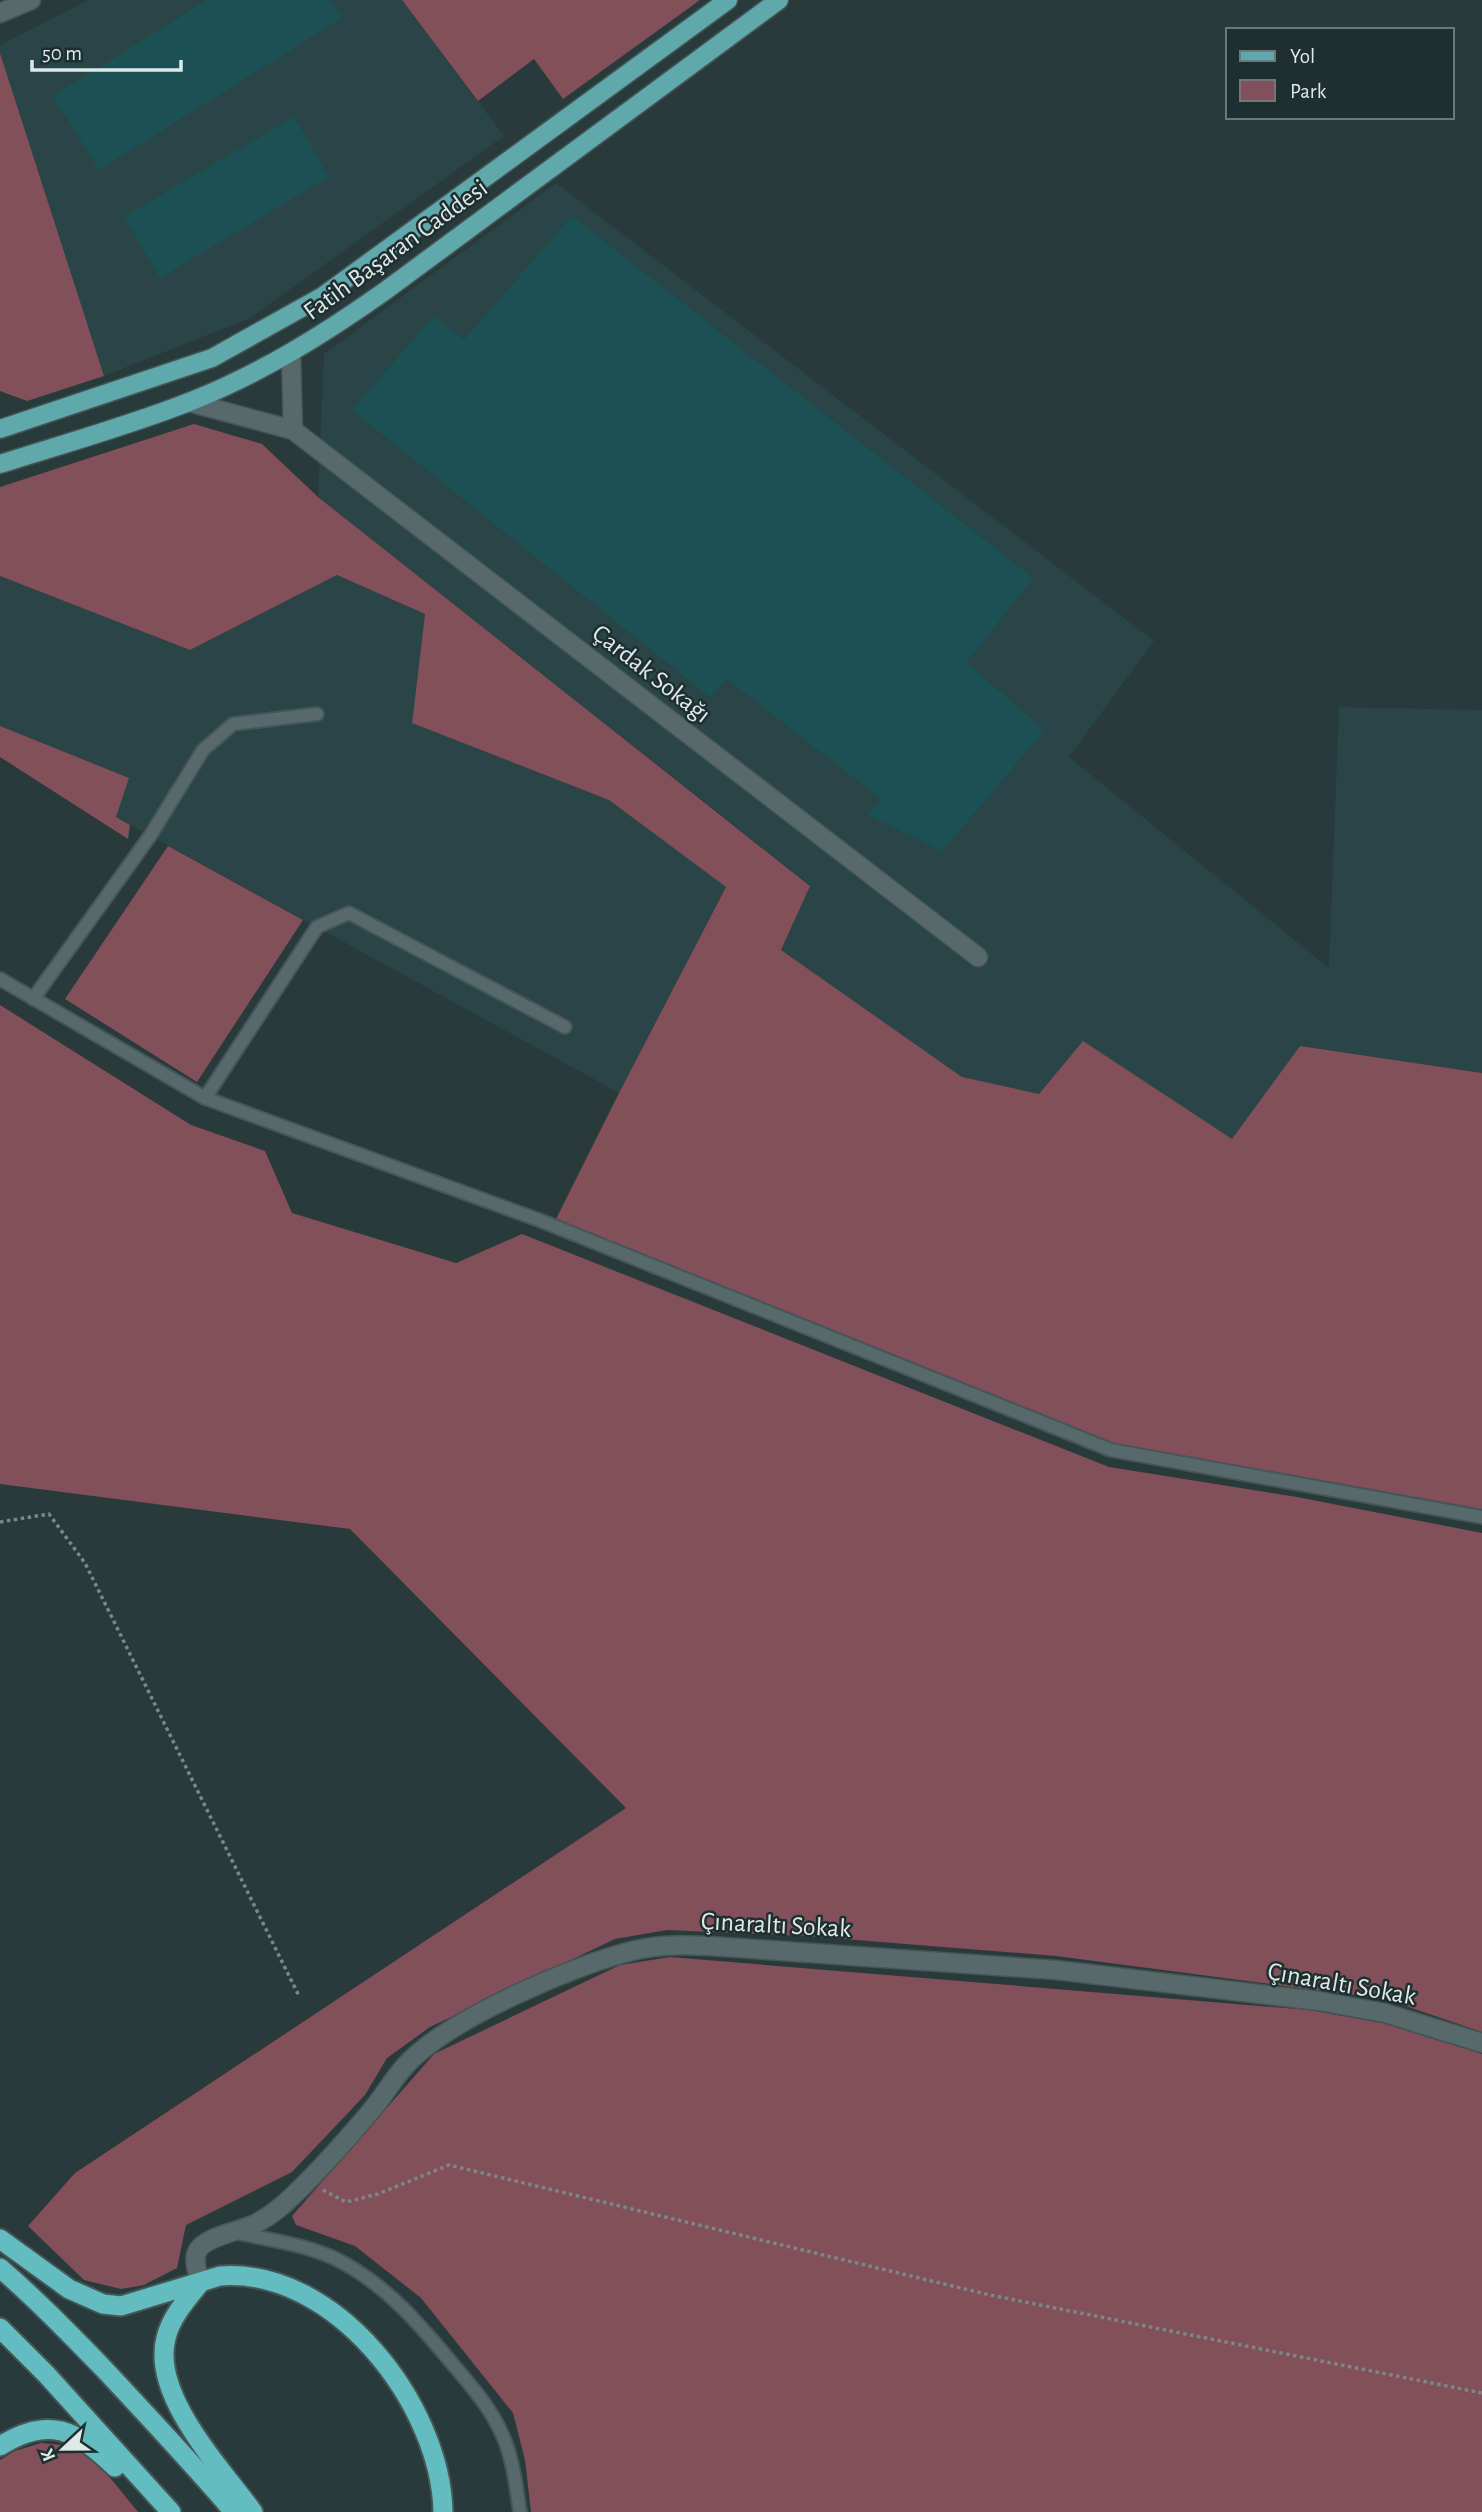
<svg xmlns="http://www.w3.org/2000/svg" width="1482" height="2512" font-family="'Alegreya Sans',sans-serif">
  <rect width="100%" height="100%" fill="#283a3a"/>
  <g fill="#2a4546">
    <polygon points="89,0 402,0 504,136 250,318 104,376 0,53 0,45"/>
    <polygon points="556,183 1154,641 1069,757 1329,968 1339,707 1482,710 1482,1073 1300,1046 1232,1140 1083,1042 1039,1095 962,1077 781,950 810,885 318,497 324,354"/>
    <polygon points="337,575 425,614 412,723 609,800 726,887 619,1093 116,817 128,778 0,726 0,576 190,650"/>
  </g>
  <g fill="#834f5a">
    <polygon points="402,0 700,0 563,99 534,59 478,101"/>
    <polygon points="0,53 104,376 27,401 0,391"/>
    <polygon points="194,424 262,444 318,497 810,886 781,950 962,1077 1039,1094 1083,1041 1232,1139 1300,1046 1482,1073 1482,1515 1111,1449 556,1219 619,1093 726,887 609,800 412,723 425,614 337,575 190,650 0,576 0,487"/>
    <polygon points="0,726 129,778 116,817 130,825 128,839 0,757"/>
    <polygon points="168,846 303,920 197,1082 65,999"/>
    <polygon points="0,1005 191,1125 265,1151 292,1213 456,1263 522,1234 1109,1467 1297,1497 1482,1533 1482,2032 1385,1999 1056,1956 806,1936 667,1930 615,1939 430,2027 387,2058 365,2095 292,2172 186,2225 177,2268 144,2285 121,2289 84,2280 28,2226 75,2173 626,1808 350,1529 0,1484"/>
    <polygon points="670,1957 1309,2010 1382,2023 1482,2054 1482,2512 531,2512 525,2460 513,2413 421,2298 355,2246 296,2225 292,2216 434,2054 620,1965"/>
    <path d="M41 2443C50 2444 61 2444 69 2447 98 2458 119 2489 138 2512H0V2460L15 2451Z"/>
  </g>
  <g fill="#1b5154">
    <polygon points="207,0 331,0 342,18 99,170 53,96"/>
    <polygon points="294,117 329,177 160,278 124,217"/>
    <polygon points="572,216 1033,578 966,663 1045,730 942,851 868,815 881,799 727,679 710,697 352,410 434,316 464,340"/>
  </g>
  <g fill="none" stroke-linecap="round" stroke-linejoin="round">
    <defs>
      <g id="service">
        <polyline points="0,979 205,1098 539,1220 1111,1450 1482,1517"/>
        <polyline points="33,999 150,836 203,750 233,724 317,714"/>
        <polyline points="205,1098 317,927 349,913 565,1027"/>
        <path d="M234 2232C268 2240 306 2244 338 2260 387 2285 421 2326 456 2368 473 2388 491 2409 502 2434 513 2458 516 2486 520 2512"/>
      </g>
      <g id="minor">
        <polyline points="291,354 293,430"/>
        <polyline points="189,402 293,430 978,957"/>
        <path d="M200 2283C198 2273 193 2261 197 2252 203 2237 239 2231 253 2225 265 2219 274 2213 284 2204 315 2176 344 2143 371 2111 383 2097 393 2079 406 2065 448 2019 575 1964 636 1950 661 1944 685 1945 710 1946L1056 1970 1319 2001 1385 2013 1482 2043"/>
      </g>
      <polyline id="tertiary" points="0,13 31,0"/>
      <g id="primary">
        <polyline points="0,429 212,358 323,296 728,0"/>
        <path d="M0 464C63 444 128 426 189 402 260 374 323 335 385 291L779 0"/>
      </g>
      <g id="trunk">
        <path d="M0 2239 69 2289 103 2304 121 2306 220 2276C335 2267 441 2405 443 2512"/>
        <path d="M0 2268C37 2300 70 2334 104 2369 148 2416 192 2463 234 2512"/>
        <path d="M200 2283C187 2299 171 2317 166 2338 151 2395 221 2468 253 2512"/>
        <polyline points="0,2328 47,2375 171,2512"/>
        <path d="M0 2446C49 2415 76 2430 115 2467"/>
      </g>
    </defs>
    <use href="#service" stroke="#465556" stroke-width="16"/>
    <use href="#minor" stroke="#465556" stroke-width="21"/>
    <use href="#tertiary" stroke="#465556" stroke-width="21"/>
    <use href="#primary" stroke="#465556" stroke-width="21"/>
    <use href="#trunk" stroke="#465556" stroke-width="23"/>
    <g stroke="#798888" stroke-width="3.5" stroke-dasharray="3.5 3.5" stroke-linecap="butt">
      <polyline points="0,1522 49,1514 85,1563 299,1996"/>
      <polyline points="323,2190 346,2202 378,2194 449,2165 990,2295 1482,2393"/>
    </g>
    <use href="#service" stroke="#576a6b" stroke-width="12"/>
    <use href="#minor" stroke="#576a6b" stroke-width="18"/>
    <use href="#tertiary" stroke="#576a6b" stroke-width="18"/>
    <use href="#primary" stroke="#5fa8ab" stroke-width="18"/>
    <use href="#trunk" stroke="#62bcc0" stroke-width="19"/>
  </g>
  <g text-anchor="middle" stroke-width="5" stroke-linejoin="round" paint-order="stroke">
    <g font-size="26" fill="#dee9e9" stroke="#1e2f30">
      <text transform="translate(395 249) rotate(-36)" y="9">Fatih Başaran Caddesi</text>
      <text transform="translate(652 673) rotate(38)" y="9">Çardak Sokağı</text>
      <text transform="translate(776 1924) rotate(3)" y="9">Çınaraltı Sokak</text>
      <text transform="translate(1342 1983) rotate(10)" y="9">Çınaraltı Sokak</text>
    </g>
  </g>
  <rect x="1226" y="28" width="228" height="91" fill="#1e2f30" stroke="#6b797a" stroke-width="2"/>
  <rect x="1240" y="51" width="35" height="10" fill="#5fa8ab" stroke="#6b797a" stroke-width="2"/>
  <text x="1290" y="63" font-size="21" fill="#dee9e9">Yol</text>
  <rect x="1240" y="80" width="35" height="21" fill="#834f5a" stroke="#6b797a" stroke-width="2"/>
  <text x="1290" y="98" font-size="21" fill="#dee9e9">Park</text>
  <g transform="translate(63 2449) rotate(248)" stroke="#1e2f30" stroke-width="5" paint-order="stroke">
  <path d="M0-5L12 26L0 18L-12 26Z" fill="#dee9e9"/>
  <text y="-10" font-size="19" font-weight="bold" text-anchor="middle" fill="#dee9e9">K</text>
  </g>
  <path d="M32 60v10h149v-10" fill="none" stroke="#dee9e9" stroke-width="3.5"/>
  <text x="42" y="60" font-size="21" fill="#dee9e9" stroke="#1e2f30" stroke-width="5" paint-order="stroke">50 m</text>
</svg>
